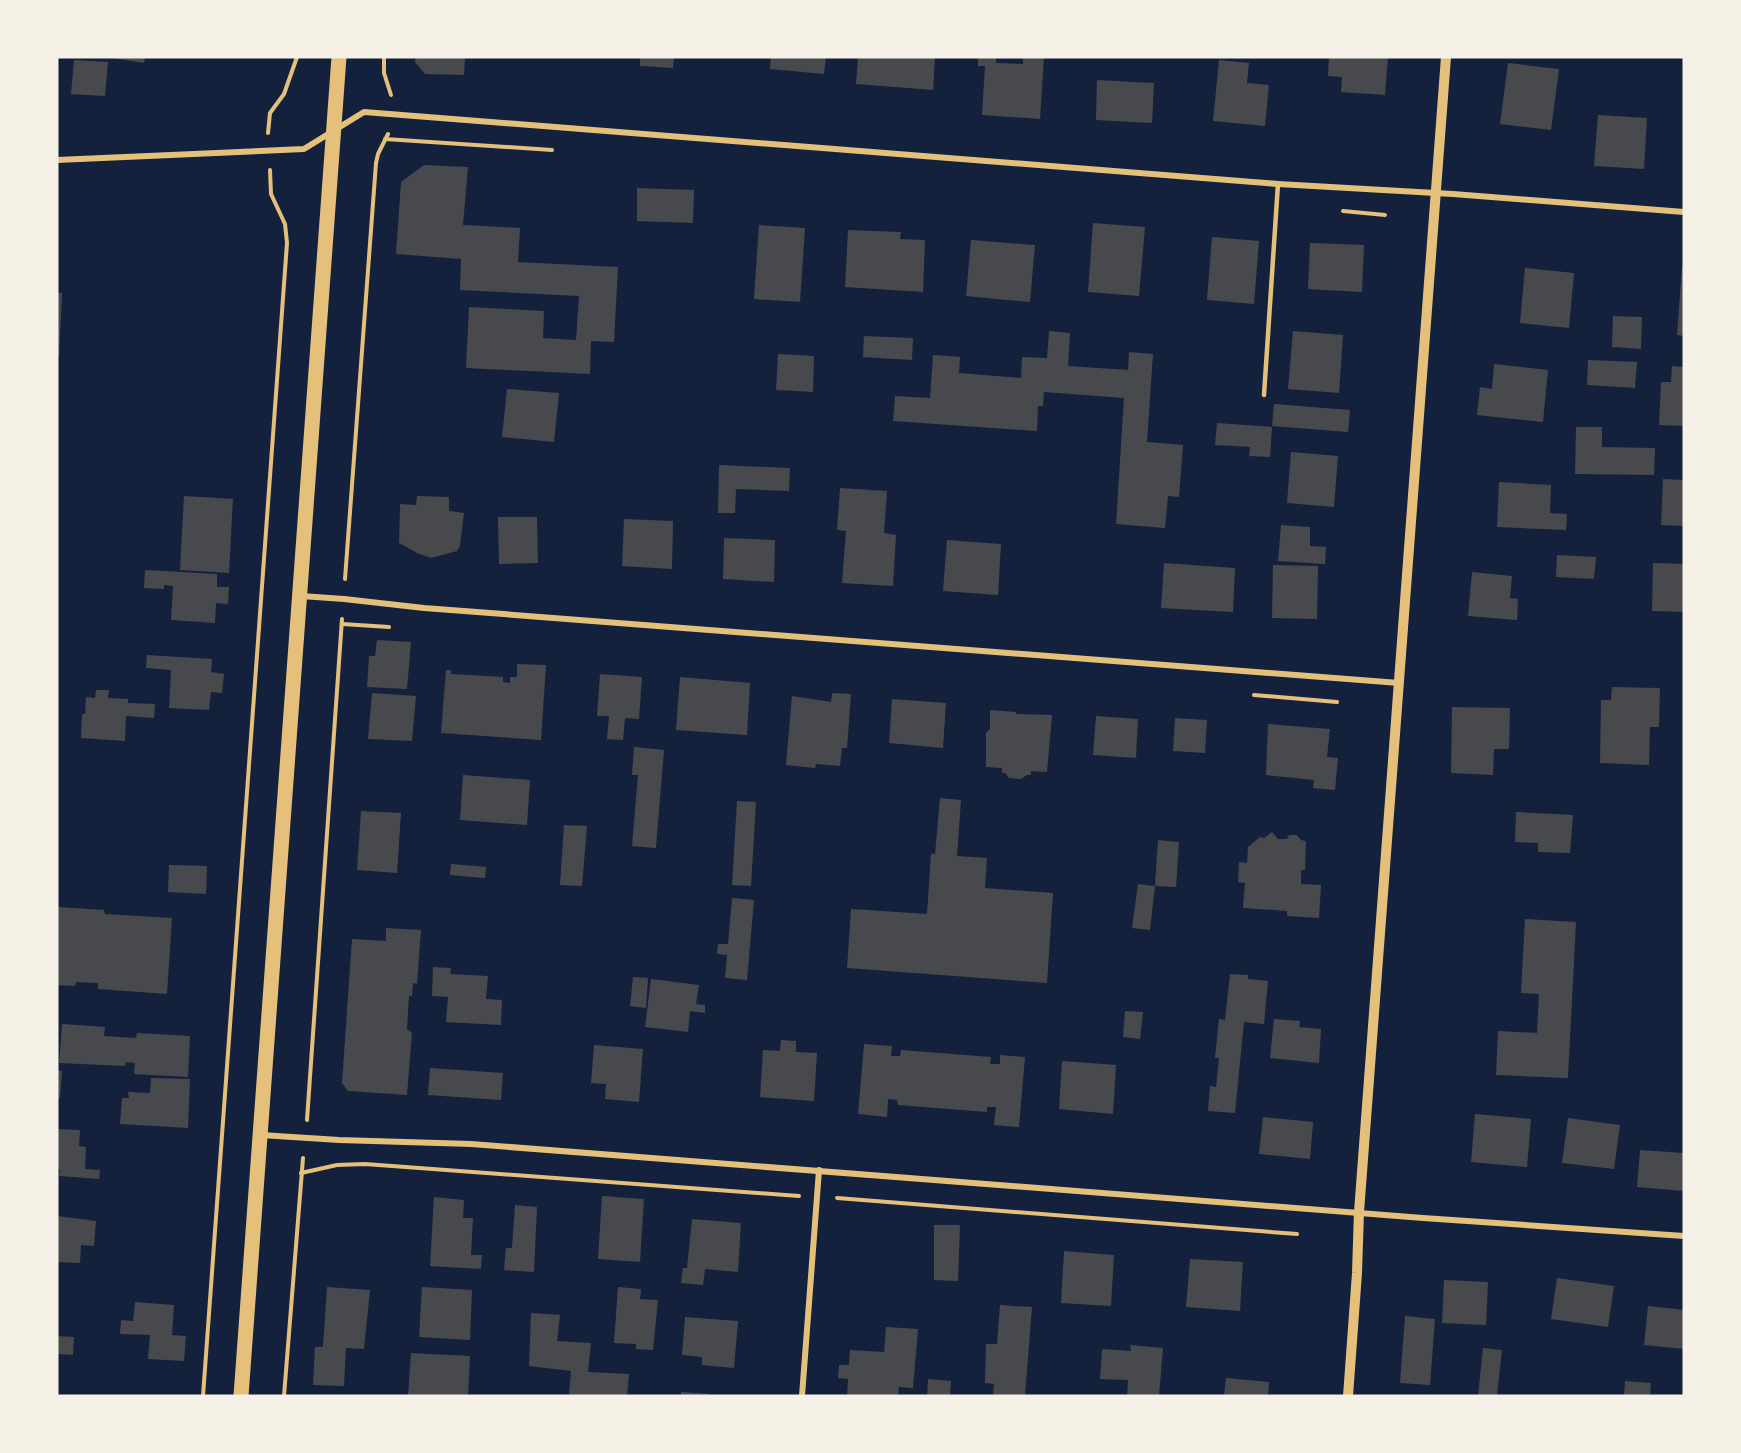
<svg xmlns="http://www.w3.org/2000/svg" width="1741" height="1453" font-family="'Source Sans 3',sans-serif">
  <rect width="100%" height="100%" fill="#14213d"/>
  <g fill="#48494c">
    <polygon points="106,57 145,57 144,63"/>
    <polygon points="416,57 465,57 464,75 425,74 415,62"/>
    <polygon points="640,57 674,57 673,68 640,66"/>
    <polygon points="771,57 826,57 824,74 770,69"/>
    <polygon points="858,57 935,57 933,90 856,84"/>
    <polygon points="978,57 996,57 996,63 1023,64 1023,57 1044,57 1040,119 982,115 985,66 978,66"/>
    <polygon points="1329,57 1388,57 1385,95 1341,92 1342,77 1328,76"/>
    <polygon points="74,60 108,62 105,96 71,94"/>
    <polygon points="1219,60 1249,63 1247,83 1269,85 1265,126 1213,121"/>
    <polygon points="1508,63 1559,69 1551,130 1500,124"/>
    <polygon points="1097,80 1154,83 1152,123 1096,120"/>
    <polygon points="1598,115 1647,118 1644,169 1594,166"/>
    <polygon points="424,165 468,167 463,225 520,228 518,262 618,267 614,342 591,341 590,374 466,368 469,307 544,311 543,338 576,340 579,296 460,290 461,259 396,254 401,182"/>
    <polygon points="637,188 694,190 693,223 637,221"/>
    <polygon points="1093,223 1145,227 1139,296 1088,292"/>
    <polygon points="759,225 805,228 800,302 754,299"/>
    <polygon points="848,230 901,232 900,239 925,240 923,292 845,287"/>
    <polygon points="1212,237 1259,241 1254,304 1207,300"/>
    <polygon points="971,240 1035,245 1030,302 966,296"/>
    <polygon points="1310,243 1364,245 1362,292 1308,289"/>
    <polygon points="1682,266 1684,266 1684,336 1677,335"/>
    <polygon points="1525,268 1574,273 1569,328 1520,323"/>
    <polygon points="57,293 62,293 59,357 57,357"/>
    <polygon points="1613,316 1642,317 1641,349 1612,347"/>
    <polygon points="1049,331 1070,333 1068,366 1128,370 1129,352 1153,354 1147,442 1183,445 1179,497 1168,496 1165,528 1116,524 1124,398 1044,392 1043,406 1038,406 1037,431 893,421 895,396 930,398 933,355 960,357 959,373 1021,378 1022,357 1047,358"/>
    <polygon points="1293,331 1343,335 1339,393 1288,389"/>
    <polygon points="864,336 913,338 912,360 863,357"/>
    <polygon points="778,354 814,356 813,392 776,390"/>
    <polygon points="1588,360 1637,362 1635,388 1587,385"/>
    <polygon points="1494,364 1548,370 1543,422 1477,415 1480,387 1492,389"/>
    <polygon points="1672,366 1684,367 1684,426 1659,425 1661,382 1671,382"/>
    <polygon points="507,389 559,393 554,442 502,437"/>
    <polygon points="1274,404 1350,410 1348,432 1272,426"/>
    <polygon points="1217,423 1272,427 1270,457 1249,456 1250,447 1215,445"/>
    <polygon points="1576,427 1602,427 1602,447 1655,448 1654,475 1575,474"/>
    <polygon points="1291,452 1338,456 1334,507 1287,503"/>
    <polygon points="719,465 790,468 789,491 736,489 735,513 718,513"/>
    <polygon points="1663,479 1684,480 1684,526 1661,525"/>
    <polygon points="1499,482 1551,485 1550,513 1567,514 1566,530 1497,527"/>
    <polygon points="840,488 887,491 884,533 896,535 893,586 842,583 846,531 837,530"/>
    <polygon points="184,496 233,499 229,573 180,570"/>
    <polygon points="417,496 449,497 449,511 464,513 460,546 457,551 431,558 417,553 399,543 400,504 416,505"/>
    <polygon points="498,517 537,517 538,563 499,564"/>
    <polygon points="624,519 673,521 672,569 622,566"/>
    <polygon points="1281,525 1310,527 1310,546 1326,547 1325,564 1278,561"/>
    <polygon points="724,538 775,540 774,582 723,579"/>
    <polygon points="947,540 1001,544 998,595 943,591"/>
    <polygon points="1557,555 1596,557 1594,579 1556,577"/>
    <polygon points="1164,563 1235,568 1233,612 1161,608"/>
    <polygon points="1653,563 1684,564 1684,612 1652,611"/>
    <polygon points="1273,565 1318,566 1317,619 1272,618"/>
    <polygon points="145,570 217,574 217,587 229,587 228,604 216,603 215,623 171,620 173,586 164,585 164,589 144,588"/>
    <polygon points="1472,572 1512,576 1510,598 1518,599 1517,620 1468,616"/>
    <polygon points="377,640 411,642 407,689 367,687 369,656 375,656"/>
    <polygon points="147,655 212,659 211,672 224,674 222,693 211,692 209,710 169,708 171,670 146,668"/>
    <polygon points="517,664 546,665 541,740 441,733 446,670 451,670 451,674 503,677 503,682 510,683 510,677 517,677"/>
    <polygon points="600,674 642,677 639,719 625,718 623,740 607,739 609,716 597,716"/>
    <polygon points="680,677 750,683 747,735 676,730"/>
    <polygon points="1612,687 1660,688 1659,727 1650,727 1649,765 1600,763 1601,700 1611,700"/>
    <polygon points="96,690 109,690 108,698 128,699 128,703 155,704 154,718 126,716 125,741 81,738 82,714 85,714 86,697 95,698"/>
    <polygon points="372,693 416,696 412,741 368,739"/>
    <polygon points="832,693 851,694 847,748 842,748 840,766 816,764 815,768 786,765 792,696 831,702"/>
    <polygon points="892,699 946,703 943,748 889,743"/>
    <polygon points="1452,707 1510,708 1509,749 1494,749 1493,775 1451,773"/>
    <polygon points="990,710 1016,712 1016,714 1052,715 1047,772 1031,771 1031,775 1027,775 1021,779 1009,778 1005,773 1002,773 1002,768 986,767 986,733 990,729"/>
    <polygon points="1096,716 1138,719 1136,758 1093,755"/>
    <polygon points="1175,718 1207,720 1205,753 1173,751"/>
    <polygon points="1268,724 1330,729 1327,757 1338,758 1335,790 1313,788 1314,780 1266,775"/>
    <polygon points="634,747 664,750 656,848 632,846 638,775 632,775"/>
    <polygon points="463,775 530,780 527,825 460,820"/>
    <polygon points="940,798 961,800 957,856 987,858 985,888 1053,893 1047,983 847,968 851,909 927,914 931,854 935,854"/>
    <polygon points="737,801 756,802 751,886 732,885"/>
    <polygon points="361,811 401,813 397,873 357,870"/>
    <polygon points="1516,812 1573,815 1570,853 1538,852 1538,843 1515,842"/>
    <polygon points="564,825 587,826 582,886 560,885"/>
    <polygon points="1272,832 1278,839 1287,839 1289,835 1297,835 1301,840 1306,841 1305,870 1301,870 1301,884 1321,885 1319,918 1287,916 1287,911 1243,908 1245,883 1238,882 1239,862 1247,863 1248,847 1260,837 1264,838"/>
    <polygon points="1158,840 1179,842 1176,887 1155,886"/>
    <polygon points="451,864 486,867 485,878 450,875"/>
    <polygon points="169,865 207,866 206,894 168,892"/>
    <polygon points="1138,884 1155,886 1150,930 1132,928"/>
    <polygon points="732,898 754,900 747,980 725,978 727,955 717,954 718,944 728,944"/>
    <polygon points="57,907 104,910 105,914 172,918 167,994 98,989 98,983 76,982 75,986 57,985"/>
    <polygon points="1525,919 1576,922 1568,1078 1496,1075 1498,1031 1537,1033 1539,994 1521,993"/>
    <polygon points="386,928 421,930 417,984 413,983 412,996 409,996 407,1029 412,1033 407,1095 348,1091 342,1083 352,939 386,941"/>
    <polygon points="433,967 451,968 450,974 488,976 486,999 502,1000 501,1025 446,1022 448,997 432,996"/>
    <polygon points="1230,974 1248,975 1248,979 1268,981 1264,1024 1244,1022 1235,1113 1208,1111 1210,1086 1216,1087 1219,1058 1215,1058 1219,1019 1225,1020"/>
    <polygon points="633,977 648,978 646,1008 630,1006"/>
    <polygon points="651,979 699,985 696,1004 705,1005 705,1013 690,1011 688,1032 645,1027"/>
    <polygon points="1125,1011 1143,1012 1140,1039 1123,1037"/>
    <polygon points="1274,1019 1300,1021 1299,1027 1321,1029 1319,1063 1270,1058"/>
    <polygon points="62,1024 105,1027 104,1036 136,1038 137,1033 190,1036 188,1077 134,1074 135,1063 126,1062 125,1066 59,1063"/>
    <polygon points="781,1040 796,1041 796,1052 817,1053 814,1101 760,1097 763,1050 780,1051"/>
    <polygon points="864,1044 892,1046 891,1056 900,1056 901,1050 991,1057 990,1064 1000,1064 1000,1055 1025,1057 1019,1127 994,1125 996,1107 987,1107 987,1112 898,1105 897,1100 888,1099 887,1117 858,1114"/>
    <polygon points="594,1045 643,1049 639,1102 605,1099 606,1084 591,1083"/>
    <polygon points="1062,1061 1116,1065 1113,1114 1059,1109"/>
    <polygon points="430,1068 503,1073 501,1100 428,1095"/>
    <polygon points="57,1070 62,1071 60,1098 57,1098"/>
    <polygon points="151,1078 190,1079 188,1128 120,1124 122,1098 129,1098 128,1092 150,1093"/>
    <polygon points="1475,1114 1531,1119 1527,1167 1471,1162"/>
    <polygon points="1263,1117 1313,1122 1310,1159 1259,1154"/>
    <polygon points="1568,1118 1620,1125 1614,1169 1562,1163"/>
    <polygon points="57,1129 80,1130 79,1146 86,1147 85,1169 100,1170 99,1179 59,1176 60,1169 57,1169"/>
    <polygon points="1640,1150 1684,1153 1684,1191 1637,1187"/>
    <polygon points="602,1196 644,1199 640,1262 598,1259"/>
    <polygon points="434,1197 464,1200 463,1218 473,1218 471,1255 482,1255 481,1269 430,1266"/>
    <polygon points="515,1205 537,1207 534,1272 504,1270 506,1248 512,1248"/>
    <polygon points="57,1216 96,1221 94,1246 81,1245 80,1263 57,1262"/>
    <polygon points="692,1219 741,1223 738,1272 705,1269 703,1285 681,1283 683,1268 687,1268"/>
    <polygon points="934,1225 960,1225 958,1281 934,1280"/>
    <polygon points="1064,1251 1114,1255 1111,1306 1061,1303"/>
    <polygon points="1190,1259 1243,1262 1240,1311 1186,1307"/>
    <polygon points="1557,1278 1614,1286 1608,1327 1551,1319"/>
    <polygon points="1444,1280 1488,1282 1486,1325 1442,1323"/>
    <polygon points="327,1287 370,1290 364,1349 346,1348 344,1386 313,1385 315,1347 323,1347"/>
    <polygon points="422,1287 472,1290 470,1340 419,1337"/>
    <polygon points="618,1287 641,1289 640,1299 658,1300 653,1350 636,1349 636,1344 614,1343"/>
    <polygon points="135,1302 174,1305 172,1335 186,1336 184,1361 148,1359 150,1335 120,1334 121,1320 133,1321"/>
    <polygon points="1000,1305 1032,1307 1025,1396 993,1396 994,1384 985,1383 986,1344 997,1344"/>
    <polygon points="1648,1306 1684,1310 1684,1349 1644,1345"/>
    <polygon points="531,1313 560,1315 557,1341 591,1343 588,1372 629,1374 627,1396 569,1395 571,1371 529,1366"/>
    <polygon points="1405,1316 1435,1319 1430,1385 1400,1383"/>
    <polygon points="685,1317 738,1321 734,1368 702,1365 702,1357 682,1355"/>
    <polygon points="886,1327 918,1329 913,1388 899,1387 898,1396 847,1396 848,1379 838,1378 839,1365 849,1365 850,1350 884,1352"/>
    <polygon points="57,1336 74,1337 73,1355 57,1354"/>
    <polygon points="1130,1345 1163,1348 1159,1396 1127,1396 1128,1380 1100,1379 1102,1349 1131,1351"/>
    <polygon points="1483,1348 1502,1350 1497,1396 1478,1396"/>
    <polygon points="411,1353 470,1356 468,1396 408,1396"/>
    <polygon points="1226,1378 1269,1382 1268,1396 1224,1396"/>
    <polygon points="928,1379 951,1381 950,1396 927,1396"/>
    <polygon points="1625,1381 1651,1383 1650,1396 1624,1396"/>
    <polygon points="681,1392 710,1394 710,1396 681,1396"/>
  </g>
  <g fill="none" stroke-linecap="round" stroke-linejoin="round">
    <g stroke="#e5c07b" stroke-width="4">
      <polyline points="384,57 384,73 391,95"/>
      <polyline points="268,133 270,113 284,94 297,57"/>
      <polyline points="385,139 552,150"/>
      <polyline points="1343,211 1385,215"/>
      <polyline points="345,579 376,163 378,154 388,134"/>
      <polyline points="342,624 389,627"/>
      <polyline points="1254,695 1337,702"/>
      <polyline points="307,1120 342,619"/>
      <polyline points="301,1173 337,1165 365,1164 799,1196"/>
      <polyline points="837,1198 1297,1234"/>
      <polyline points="203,1396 287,243 285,224 271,194 270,170"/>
      <polyline points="284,1396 303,1158"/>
    </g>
    <polyline stroke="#e5c07b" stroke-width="4.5" points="1264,395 1278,184"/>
    <g stroke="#e5c07b" stroke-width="6">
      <polyline points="57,160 304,149 364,112 1278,184 1453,194 1684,212"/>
      <polyline points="301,596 344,599 424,608 1399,683"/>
      <polyline points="261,1135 339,1140 471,1144 1423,1218 1684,1236"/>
      <polyline points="802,1396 819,1170"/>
    </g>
    <polyline stroke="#e5c07b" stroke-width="10" points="1348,1396 1357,1273 1359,1212 1446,57"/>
    <polyline stroke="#e5c07b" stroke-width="15" points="241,1396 339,57"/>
  </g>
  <rect width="1741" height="1453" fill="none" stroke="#f6f1e7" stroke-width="117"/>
</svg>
